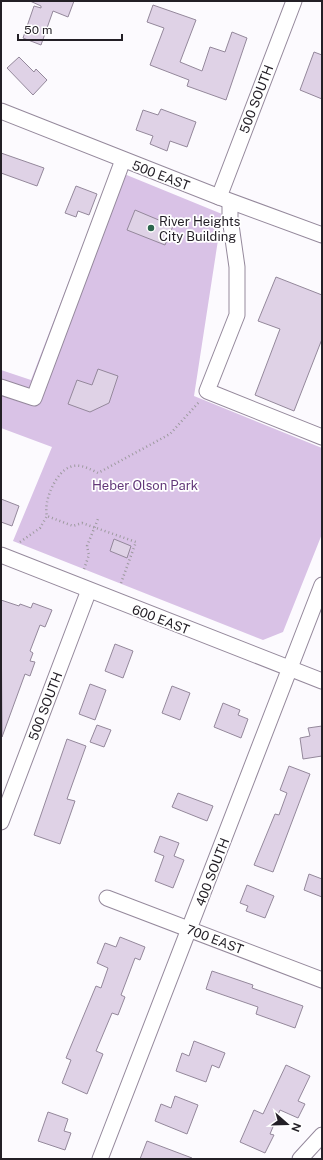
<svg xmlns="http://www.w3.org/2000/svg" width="323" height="1160" font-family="'Public Sans',sans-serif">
  <rect width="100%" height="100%" fill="#fcfafe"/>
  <polygon fill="#d9c2e6" points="112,169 222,214 194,396 322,448 322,534 283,632 263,640 13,541 52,447 1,428 1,370 31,380"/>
  <g fill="#dfd2e6" stroke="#94889b">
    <polygon points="30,1 74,1 68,17 53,11 41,45 23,38 34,6 41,8 41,6"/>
    <polygon points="153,5 196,20 180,62 202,71 210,47 225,52 232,32 247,38 226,100 187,86 189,80 150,65 164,28 147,22"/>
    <polygon points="314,52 322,55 322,99 300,90"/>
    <polygon points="19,57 34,72 36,69 47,80 33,95 7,68"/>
    <polygon points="161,109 196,122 187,147 170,141 167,151 150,144 153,136 136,130 143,110 158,115"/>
    <polygon points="1,153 44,168 37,186 1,173"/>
    <polygon points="76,186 97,194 89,215 78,211 76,217 65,213"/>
    <polygon points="135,210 173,226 165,245 127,230"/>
    <polygon points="276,277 322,295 322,339 294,411 255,395 280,329 258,321"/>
    <polygon points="98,369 118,376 109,403 90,412 68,404 77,380 92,385"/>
    <polygon points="1,499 19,506 12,526 1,522"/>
    <polygon points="114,539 131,546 127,558 110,551"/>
    <polygon points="1,600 19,606 20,604 31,608 33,603 52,610 45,627 40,625 30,651 33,653 30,661 35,662 30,676 25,674 2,737"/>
    <polygon points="115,644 133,651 123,678 105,671"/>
    <polygon points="90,684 106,690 95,720 79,714"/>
    <polygon points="172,686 190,693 180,720 162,713"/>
    <polygon points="223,703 240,710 238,715 248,719 241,738 214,727"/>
    <polygon points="97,725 111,730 104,747 90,742"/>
    <polygon points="322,726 322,756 303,759 300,738 310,736 308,728"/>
    <polygon points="67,739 86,746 67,799 75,801 60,844 34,835"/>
    <polygon points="289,766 310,774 273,872 254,865 275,814 279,815 287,793 280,790"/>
    <polygon points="178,793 213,806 207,821 172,807"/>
    <polygon points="160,836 179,843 174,856 184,860 173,888 155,881 164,856 154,852"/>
    <polygon points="309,874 322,879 322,897 304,890"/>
    <polygon points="247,885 274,896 265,918 246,911 248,906 240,903"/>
    <polygon points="120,937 145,947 140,960 135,958 121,995 125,997 118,1015 112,1013 96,1051 103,1054 87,1094 62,1083 71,1060 66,1058 96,986 101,988 108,968 97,963 105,943 116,947"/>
    <polygon points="212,971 253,985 252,988 303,1006 295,1028 256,1014 258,1007 206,989"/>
    <polygon points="194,1041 225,1053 219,1068 212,1065 206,1082 176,1071 182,1053 189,1056"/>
    <polygon points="286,1065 310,1076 298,1101 305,1104 298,1118 280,1110 270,1134 274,1135 265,1153 240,1142 254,1110 263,1114"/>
    <polygon points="175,1096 198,1105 187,1134 155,1121 161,1104 171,1108"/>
    <polygon points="48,1112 68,1119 64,1131 71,1133 65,1150 38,1141"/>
    <polygon points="147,1141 192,1158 192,1159 140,1159"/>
  </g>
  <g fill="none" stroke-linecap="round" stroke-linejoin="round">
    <defs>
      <g id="minor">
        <polyline points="1,111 219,197 322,235"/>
        <polyline points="219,197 294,1"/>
        <polyline points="230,202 230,218 237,267 237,315 207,391 322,437"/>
        <polyline points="1,387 34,398 123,160"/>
        <polyline points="1,555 322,681"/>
        <polyline points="1,822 89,590"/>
        <polyline points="107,898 322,980"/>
        <polyline points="100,1159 322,585"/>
        <polyline points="300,1159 322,1135"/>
      </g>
    </defs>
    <use href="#minor" stroke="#95899c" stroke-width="17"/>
    <g stroke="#9d9a9f" stroke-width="2.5" stroke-dasharray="1 3" stroke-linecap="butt">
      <polyline points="20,542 40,528 47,516"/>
      <polyline points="84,569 89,555 87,546 98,519"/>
      <path d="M121 583 136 542 82 523 73 526 47 516C43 501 56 472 70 467 79 463 90 469 98 473L170 434 200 401"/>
    </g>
    <use href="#minor" stroke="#fff" stroke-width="15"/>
  </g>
  <circle fill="#2d664d" stroke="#fff" stroke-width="1.5" cx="151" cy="228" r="4"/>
  <g text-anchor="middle" stroke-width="3.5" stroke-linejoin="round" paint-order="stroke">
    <g font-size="13" fill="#231f26" stroke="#fff">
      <text transform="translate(256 99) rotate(-69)" y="5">500 SOUTH</text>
      <text transform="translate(161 175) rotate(21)" y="5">500 EAST</text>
      <text transform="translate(161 619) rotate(21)" y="5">600 EAST</text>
      <text transform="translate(45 706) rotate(-69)" y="5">500 SOUTH</text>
      <text transform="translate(212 872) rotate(-69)" y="5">400 SOUTH</text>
      <text transform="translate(215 939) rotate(21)" y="5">700 EAST</text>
    </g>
    <g font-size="13" fill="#231f26" stroke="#fff" text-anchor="start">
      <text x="159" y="226">River Heights<tspan x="159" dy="15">City Building</tspan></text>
    </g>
    <g font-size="13" fill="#633879" stroke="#fff">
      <text x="145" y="490">Heber Olson Park</text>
    </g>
  </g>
  <rect width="323" height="1160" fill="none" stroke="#231f26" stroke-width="4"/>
  <g transform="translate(287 1124) rotate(110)" stroke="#ffffff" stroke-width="3" paint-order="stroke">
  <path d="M0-3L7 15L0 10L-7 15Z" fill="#231f26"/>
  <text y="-6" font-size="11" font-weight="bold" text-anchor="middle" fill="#231f26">N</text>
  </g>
  <path d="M18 34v6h104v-6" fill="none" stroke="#231f26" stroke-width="2"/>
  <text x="24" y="34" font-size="12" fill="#231f26" stroke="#ffffff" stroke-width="3" paint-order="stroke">50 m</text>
</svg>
